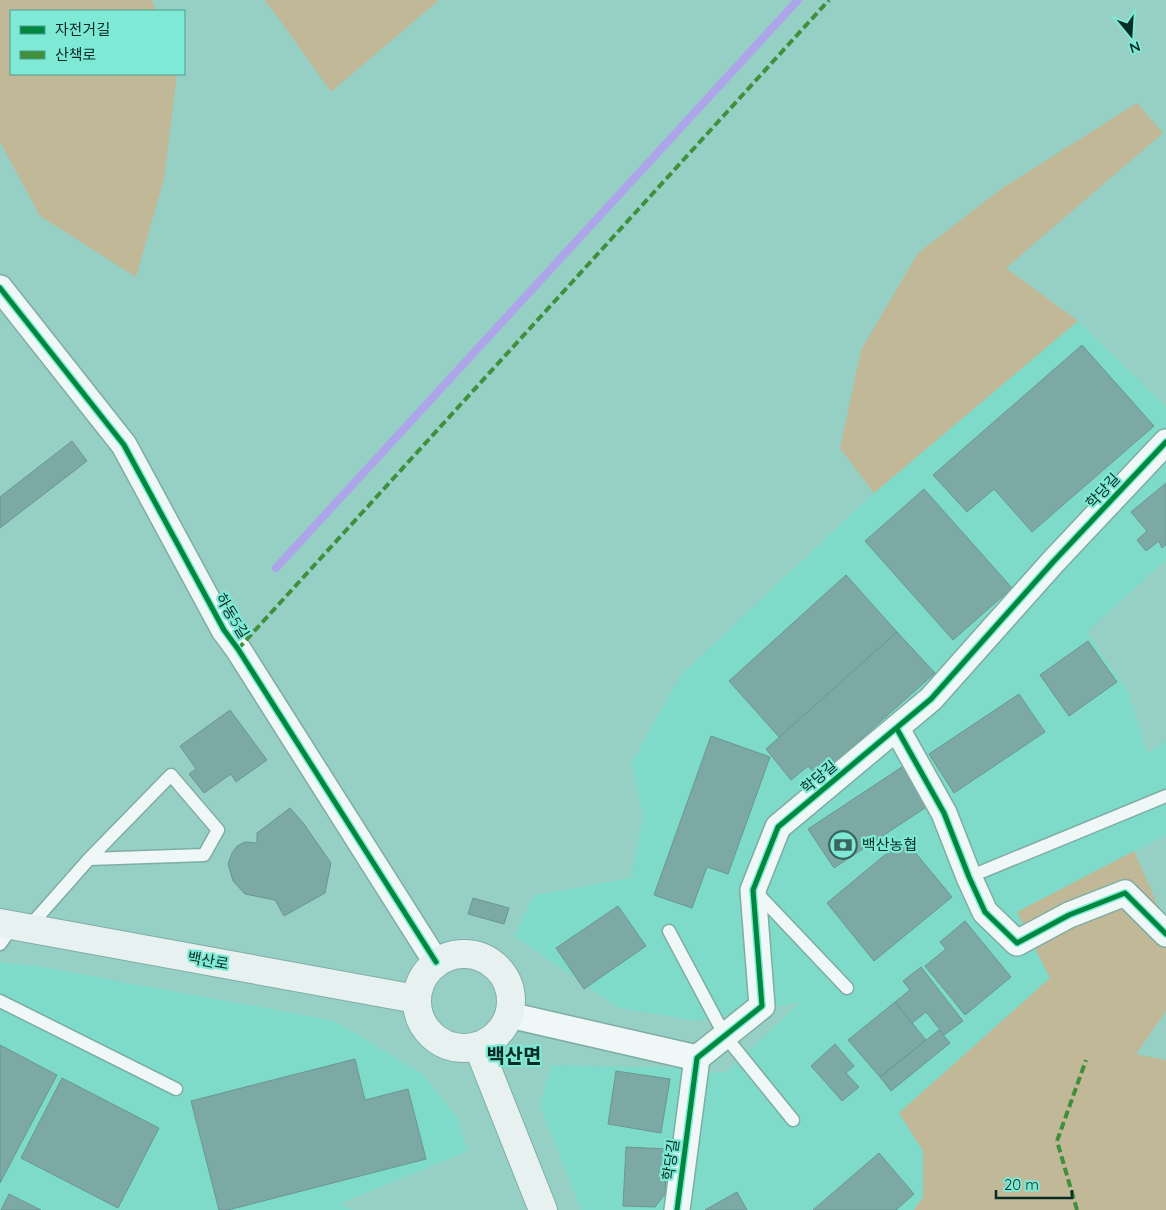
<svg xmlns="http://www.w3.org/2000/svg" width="1166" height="1210" font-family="Quicksand,'Noto Sans KR',sans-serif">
  <rect width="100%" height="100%" fill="#96d0c5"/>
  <g fill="#7edac9">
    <polygon points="1078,321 1166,407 1166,560 1086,632 1128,692 1147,753 1166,742 1166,835 1017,912 1050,978 899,1113 923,1151 923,1197 914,1210 581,1210 540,1105 551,1065 672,1068 725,1073 801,1002 696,1021 619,1008 514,936 534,895 631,878 643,816 632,762 681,675 874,493"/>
    <polygon points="0,962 43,967 335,1021 422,1074 457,1117 468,1151 341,1203 351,1210 0,1210"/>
  </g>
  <g fill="#c0b897">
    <polygon points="0,0 152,0 156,11 11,11 11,74 177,74 164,179 136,277 40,216 0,142"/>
    <polygon points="264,0 439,0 331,92 277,16"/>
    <polygon points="1137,103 1163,133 1006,268 1078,321 874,493 840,448 861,350 918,253 1001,189"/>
    <polygon points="1134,851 1166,924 1166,1011 1136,1054 1166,1060 1166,1210 914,1210 923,1197 923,1151 899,1113 1050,978 1017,912"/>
  </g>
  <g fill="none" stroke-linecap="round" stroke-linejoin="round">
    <polyline stroke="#ada5e9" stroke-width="8" points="276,568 798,0"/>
  </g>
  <g fill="#7da9a5" stroke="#6b9692">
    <polygon points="1082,345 1154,426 1032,532 994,489 967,512 933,475"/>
    <polygon points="72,441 87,461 0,528 0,497"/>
    <polygon points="1166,483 1166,545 1162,548 1159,541 1146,551 1137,540 1147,531 1131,512"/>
    <polygon points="924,489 1012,588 953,640 865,541"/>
    <polygon points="846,575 897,632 780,738 729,681"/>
    <polygon points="897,632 935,673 818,777 808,766 791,780 766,749"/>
    <polygon points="1088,641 1117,682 1069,716 1040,675"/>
    <polygon points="1019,694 1045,732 954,793 929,754"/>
    <polygon points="230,710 267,760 236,782 231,774 204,793 189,774 196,769 180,746"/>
    <polygon points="711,736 770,757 728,874 707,867 692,908 654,895"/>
    <polygon points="905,765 931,804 834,868 808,829"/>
    <polygon points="290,808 304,824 331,863 325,893 284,916 275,900 245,894 233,881 228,864 232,853 237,846 245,842 257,843 257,833"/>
    <polygon points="904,839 952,897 874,961 827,903"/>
    <polygon points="473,898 509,908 504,924 468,914"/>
    <polygon points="618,906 646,946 584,989 556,948"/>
    <polygon points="965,921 1011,977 965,1015 925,966 946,949 940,942"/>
    <polygon points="921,967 963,1021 944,1035 926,1012 912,1023 895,1002 910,990 903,981"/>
    <polygon points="895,1002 926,1040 880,1077 848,1040"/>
    <polygon points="939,1030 950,1043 891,1091 880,1077"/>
    <polygon points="835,1044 854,1066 846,1073 859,1087 842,1101 811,1066"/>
    <polygon points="0,1045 57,1075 0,1183"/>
    <polygon points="355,1059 365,1100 408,1089 426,1159 228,1210 219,1210 191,1101"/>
    <polygon points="616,1071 670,1079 661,1133 608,1124"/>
    <polygon points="62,1078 159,1128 118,1208 21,1158"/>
    <polygon points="626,1147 667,1149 665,1194 655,1207 623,1206"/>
    <polygon points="879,1153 914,1194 896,1210 813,1210"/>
    <polygon points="737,1192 747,1210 705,1210"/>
    <polygon points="9,1194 41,1210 1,1210"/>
  </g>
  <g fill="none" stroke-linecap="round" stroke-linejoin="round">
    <defs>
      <g id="lane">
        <polyline points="969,877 1166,796"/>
        <polyline points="755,891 847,988"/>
        <polyline points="28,928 89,859 204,855 218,830 171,775 89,859"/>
        <polyline points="669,931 725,1036 793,1120"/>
        <polyline points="0,944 13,926"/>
        <polyline points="0,1001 176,1089"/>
      </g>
      <g id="street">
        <polyline points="0,288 124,445 224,630 238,649 436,962"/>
        <polyline points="897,729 944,813 969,877 985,912 1017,943 1069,915 1125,893 1166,934"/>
        <polyline points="509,1015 697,1058"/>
        <polyline points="677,1210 697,1058 762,1006 753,890 778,827 931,699 1053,562 1166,442"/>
      </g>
      <g id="secondary">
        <polyline points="0,923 416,999"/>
        <circle cx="464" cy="1001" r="47"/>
        <polyline points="478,1046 543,1210"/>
      </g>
    </defs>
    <use href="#lane" stroke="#7fada4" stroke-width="15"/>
    <use href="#street" stroke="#7fada4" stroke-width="28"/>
    <use href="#secondary" stroke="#7fada4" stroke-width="30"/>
    <use href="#lane" stroke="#eff8f6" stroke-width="12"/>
    <use href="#street" stroke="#eff8f6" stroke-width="25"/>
    <use href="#secondary" stroke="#e6f1f0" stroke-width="28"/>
    <g stroke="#408f3d" stroke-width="4" stroke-dasharray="8 4" stroke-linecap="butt">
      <polyline points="238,649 829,0"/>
      <polyline points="1077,1210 1057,1141 1086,1060"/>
    </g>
    <defs>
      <g id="cycleway">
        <polyline points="0,288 124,445 224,630 238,649 436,962"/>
        <polyline points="897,729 944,813 969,877 985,912 1017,943 1069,915 1125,893 1166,934"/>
        <polyline points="677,1210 697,1058 762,1006 753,890 778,827 931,699 1053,562 1166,442"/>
      </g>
    </defs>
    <use href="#cycleway" stroke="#7ee9d4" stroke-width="8"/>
    <use href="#cycleway" stroke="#00873e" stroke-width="5"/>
  </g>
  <defs>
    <symbol id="bank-ring" viewBox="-11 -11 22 22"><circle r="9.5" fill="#7ee9d4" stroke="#3a655e" stroke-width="1.5"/><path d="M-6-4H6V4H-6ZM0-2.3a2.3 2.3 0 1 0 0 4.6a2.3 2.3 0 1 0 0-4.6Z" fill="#3a655e"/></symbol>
  </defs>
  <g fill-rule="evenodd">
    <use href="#bank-ring" x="827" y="829" width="32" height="32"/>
  </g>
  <g text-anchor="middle" stroke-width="4.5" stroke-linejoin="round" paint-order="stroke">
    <g font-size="15" fill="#092c26" stroke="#7ee9d4">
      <text transform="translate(1103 491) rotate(-47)" y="5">학당길</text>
      <text transform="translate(232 616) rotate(59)" y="5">하동5길</text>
      <text transform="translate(819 777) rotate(-40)" y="5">학당길</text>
      <text transform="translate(208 961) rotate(10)" y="5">백산로</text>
      <text transform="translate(671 1160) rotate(-82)" y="5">학당길</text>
    </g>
    <g font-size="15" fill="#092c26" stroke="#7ee9d4" text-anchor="start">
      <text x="862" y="850">백산농협</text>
    </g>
    <g font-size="20" font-weight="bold" fill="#092c26" stroke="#7ee9d4">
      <text x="514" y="1063">백산면</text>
    </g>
  </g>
  <rect x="10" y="10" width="175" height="65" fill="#7ee9d4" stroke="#4f9d8e"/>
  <rect x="20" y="26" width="25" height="8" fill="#00873e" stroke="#4f9d8e"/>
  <text x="55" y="35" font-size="15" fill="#092c26">자전거길</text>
  <rect x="20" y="51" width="25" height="8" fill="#408f3d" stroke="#4f9d8e"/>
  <text x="55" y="60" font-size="15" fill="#092c26">산책로</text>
  <g transform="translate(1131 35) rotate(162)" stroke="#7ee9d4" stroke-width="4" paint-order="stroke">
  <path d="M0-4L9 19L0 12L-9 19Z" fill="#092c26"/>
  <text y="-8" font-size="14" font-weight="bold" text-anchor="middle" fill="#092c26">N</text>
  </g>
  <path d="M996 1190v8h76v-8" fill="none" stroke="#092c26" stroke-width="2.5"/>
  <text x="1004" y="1190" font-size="15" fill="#092c26" stroke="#7ee9d4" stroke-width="4" paint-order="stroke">20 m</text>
</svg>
